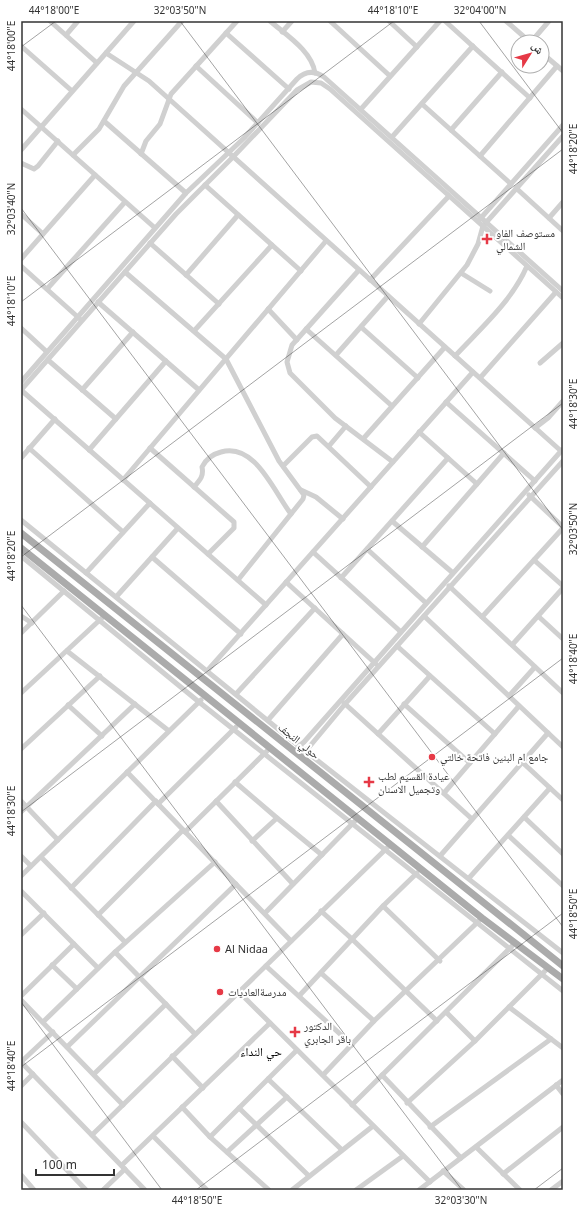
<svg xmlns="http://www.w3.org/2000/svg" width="584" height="1211" font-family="'Noto Sans','Noto Naskh Arabic',sans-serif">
  <rect width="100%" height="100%" fill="#fff"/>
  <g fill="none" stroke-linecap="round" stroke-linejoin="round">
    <g stroke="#d0d0d0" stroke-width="5">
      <polyline points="50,21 97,63"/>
      <path d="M270 21C286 35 312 51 315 73"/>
      <polyline points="330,21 390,76"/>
      <polyline points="389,21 417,47"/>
      <polyline points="445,21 530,98"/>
      <polyline points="506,21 530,42"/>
      <polyline points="282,32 292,21"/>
      <polyline points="226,33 289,89"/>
      <polyline points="66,35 78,21"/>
      <polyline points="531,42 549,21"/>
      <polyline points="21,46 72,91"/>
      <polyline points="106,53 149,81 561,451"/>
      <polyline points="542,53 563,71"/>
      <polyline points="196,66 258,123"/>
      <polyline points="422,104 511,184"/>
      <polyline points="21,109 155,228"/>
      <polyline points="361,109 440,21"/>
      <polyline points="104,121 186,193"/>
      <polyline points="451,130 502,72"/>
      <polyline points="392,137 473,46"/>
      <polyline points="21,150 134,21"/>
      <polyline points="141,154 146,141 160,124 171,94 237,21"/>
      <polyline points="73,155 99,129 124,86 182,21"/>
      <polyline points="480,156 557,66"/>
      <polyline points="21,163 34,169 38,166 58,141"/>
      <polyline points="205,185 301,271"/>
      <polyline points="516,188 563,231"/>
      <polyline points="21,214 43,234"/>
      <polyline points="549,218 563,202"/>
      <polyline points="480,219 563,125"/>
      <polyline points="150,243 219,304"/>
      <polyline points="21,259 95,175"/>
      <polyline points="21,266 80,319"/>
      <polyline points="359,270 292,345 287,362 290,373 335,418 393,462"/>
      <polyline points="125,272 226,359 279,461 304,495 303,499 238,580"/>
      <polyline points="461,273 490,291"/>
      <polyline points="186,275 238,215"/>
      <polyline points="370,280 449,196"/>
      <polyline points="47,289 125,202"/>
      <polyline points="98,302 199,390"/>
      <polyline points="268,309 297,340"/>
      <polyline points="419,324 467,265 478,244 483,226 563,136"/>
      <polyline points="361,327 418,378"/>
      <polyline points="21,328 47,352"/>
      <polyline points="306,329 392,406"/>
      <polyline points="194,331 272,245"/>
      <polyline points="336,355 388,296"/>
      <path d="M455 356C481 328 512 301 527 266"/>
      <polyline points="48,360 116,419"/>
      <polyline points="540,363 563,343"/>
      <polyline points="480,378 556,292"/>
      <path d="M21 382 186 193 244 138 297 79C305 71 314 70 324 77L563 291"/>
      <polyline points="21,390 176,214 233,157 297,90 311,82 321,83 330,89 563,298"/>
      <polyline points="21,390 266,605"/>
      <polyline points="82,390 133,332"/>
      <polyline points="446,402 535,481"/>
      <polyline points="535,428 548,418 563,401"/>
      <polyline points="419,432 477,484"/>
      <polyline points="363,439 445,347"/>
      <polyline points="329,446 346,426"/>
      <polyline points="29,448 123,532"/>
      <polyline points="150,448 234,522 234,528 208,554"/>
      <polyline points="89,450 166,361"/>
      <polyline points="21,458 55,419"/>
      <polyline points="283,466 312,437 317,436 371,487"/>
      <polyline points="123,480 326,241"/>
      <path d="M194 487C200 480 204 476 202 467 206 459 213 454 221 452 255 442 274 492 291 514"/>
      <polyline points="301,490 316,497 343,519"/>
      <polyline points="529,495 563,527"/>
      <polyline points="21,520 299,746 563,953"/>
      <polyline points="392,521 453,573"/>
      <polyline points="422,547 504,453"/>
      <polyline points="367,549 426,603"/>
      <polyline points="313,552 401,632"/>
      <polyline points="21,556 199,702 563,991"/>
      <polyline points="152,557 241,634"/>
      <polyline points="534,560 563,586"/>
      <polyline points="86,573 150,503"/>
      <polyline points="341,578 448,458"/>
      <polyline points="286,582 376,664"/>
      <polyline points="449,586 563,693"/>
      <polyline points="116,597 178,528"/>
      <polyline points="21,616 32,623"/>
      <polyline points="424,616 563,747"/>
      <polyline points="538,616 563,639"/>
      <polyline points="482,617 563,528"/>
      <polyline points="21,633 64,591"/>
      <polyline points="512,645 563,588"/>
      <polyline points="397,646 495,734"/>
      <polyline points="67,651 169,731"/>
      <polyline points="207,671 473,372"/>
      <polyline points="21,693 103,617"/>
      <polyline points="236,694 315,608"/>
      <polyline points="509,696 535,667"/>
      <polyline points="344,703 472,819"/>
      <polyline points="404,704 470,763"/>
      <polyline points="68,705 102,736"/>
      <polyline points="268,720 343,634"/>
      <polyline points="378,734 430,676"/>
      <polyline points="298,747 304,742 562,450"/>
      <polyline points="21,749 100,676"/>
      <polyline points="305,752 345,704 563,461"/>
      <polyline points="522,762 563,800"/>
      <polyline points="127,772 291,941"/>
      <polyline points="235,782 277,818"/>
      <polyline points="444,793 519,706"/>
      <polyline points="21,801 58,840"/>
      <polyline points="216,801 293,884"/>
      <polyline points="158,804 236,727"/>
      <polyline points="21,812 135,704"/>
      <polyline points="524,817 563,854"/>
      <polyline points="185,832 267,751"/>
      <polyline points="508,835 563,886"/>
      <polyline points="252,841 277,818 322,855"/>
      <polyline points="21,856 31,866"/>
      <polyline points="440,856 548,733"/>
      <polyline points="41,857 125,942"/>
      <polyline points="21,876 201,700"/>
      <polyline points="469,878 550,788"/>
      <polyline points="71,888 156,801"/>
      <polyline points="21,891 98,968"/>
      <polyline points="383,906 440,961"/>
      <polyline points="321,911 352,939 437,1021"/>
      <polyline points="265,913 355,821"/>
      <polyline points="98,915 183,830"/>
      <polyline points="21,935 44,913"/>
      <polyline points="115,952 195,1034"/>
      <polyline points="52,965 77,989"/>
      <polyline points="266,966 352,1045"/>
      <polyline points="321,973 374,1021"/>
      <polyline points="239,992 430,1182"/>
      <polyline points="21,996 74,944"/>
      <polyline points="299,996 383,906 417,873"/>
      <polyline points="21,1000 123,1105"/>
      <polyline points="509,1007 563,1048"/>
      <polyline points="446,1012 475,1041"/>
      <polyline points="43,1022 115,952 215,862"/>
      <polyline points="67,1047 236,884"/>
      <polyline points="172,1056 203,1088"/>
      <polyline points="21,1062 145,1190"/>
      <polyline points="21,1062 53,1032"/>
      <polyline points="94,1074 166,1004"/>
      <polyline points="323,1075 374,1021 482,918"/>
      <polyline points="382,1075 461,1158"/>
      <polyline points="268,1079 342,1150"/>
      <polyline points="556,1085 563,1094"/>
      <polyline points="21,1086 33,1074"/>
      <polyline points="407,1103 475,1041 548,968"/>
      <polyline points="352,1105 515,943"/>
      <polyline points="182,1107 210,1137 269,1190"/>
      <polyline points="239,1108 309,1176"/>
      <polyline points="21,1122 86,1190"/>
      <polyline points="430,1127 551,1039"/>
      <polyline points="92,1135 388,847"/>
      <polyline points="153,1136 207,1190"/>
      <polyline points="210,1137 297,1050"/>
      <polyline points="476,1147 520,1190"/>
      <polyline points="227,1152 287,1097"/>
      <polyline points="122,1165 270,1023"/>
      <polyline points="443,1171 464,1190"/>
      <polyline points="503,1174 563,1127"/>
      <polyline points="21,1175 34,1190"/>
      <polyline points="103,1190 125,1169"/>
      <polyline points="292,1190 373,1126"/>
      <polyline points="356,1190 403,1156"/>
      <polyline points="419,1190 563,1080"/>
      <polyline points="551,1190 563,1181"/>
    </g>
    <g stroke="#ababab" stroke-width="7">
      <polyline points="21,533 563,966"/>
      <polyline points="21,548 482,918 563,979"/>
    </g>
  </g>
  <path fill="none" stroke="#333" stroke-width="1" stroke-opacity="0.45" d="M180 21 563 530M479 21 563 133M21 47 56 21M21 208 563 927M21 302 394 21M21 557 563 149M21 605 462 1190M21 812 563 403M21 1002 162 1190M21 1067 563 658M196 1190 563 913M534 1190 563 1168"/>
  <g fill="#e63946" stroke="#fff" stroke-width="1.5">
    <path d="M485 233h4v4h4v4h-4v4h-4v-4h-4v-4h4z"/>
    <circle cx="432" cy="757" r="4"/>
    <path d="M367 776h4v4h4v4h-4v4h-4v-4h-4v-4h4z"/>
    <circle cx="217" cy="949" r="4"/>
    <circle cx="220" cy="992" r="4"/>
    <path d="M293 1026h4v4h4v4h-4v4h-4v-4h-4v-4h4z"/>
  </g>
  <g text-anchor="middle" stroke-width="4" stroke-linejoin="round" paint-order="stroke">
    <g font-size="11" fill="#333" stroke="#fff" text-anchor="start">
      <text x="496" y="237">مستوصف الفاو<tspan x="496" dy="13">الشمالي</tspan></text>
      <text x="440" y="761">جامع ام البنين فاتحة خالتي</text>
      <text x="378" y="780">عيادة القسيم لطب<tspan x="378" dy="13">وتجميل الاسنان</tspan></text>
      <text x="225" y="953">Al Nidaa</text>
      <text x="228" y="996">مدرسةالعاديات</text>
      <text x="304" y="1030">الدكتور<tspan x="304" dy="13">باقر الجابري</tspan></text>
    </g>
    <g font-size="11" fill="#333" stroke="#fff">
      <text transform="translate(299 741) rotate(39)" y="4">حولي النجف</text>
    </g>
    <g font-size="12" fill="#000" stroke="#fff">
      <text x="261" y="1056">حي النداء</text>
    </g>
  </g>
  <rect width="584" height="1211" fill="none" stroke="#ffffff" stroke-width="44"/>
  <g transform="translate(530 54) rotate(53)"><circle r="19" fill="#ffffff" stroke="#adadad"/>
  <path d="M0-3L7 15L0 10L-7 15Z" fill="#e63946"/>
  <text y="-6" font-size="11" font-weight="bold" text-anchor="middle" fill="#333333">ش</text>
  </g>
  <path d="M36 1169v6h78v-6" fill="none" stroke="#333333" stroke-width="2"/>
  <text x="42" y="1169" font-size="12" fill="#333333" stroke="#ffffff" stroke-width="3" paint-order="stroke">100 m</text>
  <rect x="22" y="22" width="540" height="1167" fill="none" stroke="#333" stroke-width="1.5"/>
  <g font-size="10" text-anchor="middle" fill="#333">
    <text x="54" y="14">44°18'00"E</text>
    <text x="180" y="14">32°03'50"N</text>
    <text x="393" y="14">44°18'10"E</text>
    <text x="480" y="14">32°04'00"N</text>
    <text transform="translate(11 46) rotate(-90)" y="4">44°18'00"E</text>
    <text transform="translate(573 149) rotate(-90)" y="4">44°18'20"E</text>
    <text transform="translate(11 209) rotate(-90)" y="4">32°03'40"N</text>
    <text transform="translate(11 301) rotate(-90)" y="4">44°18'10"E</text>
    <text transform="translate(573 404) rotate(-90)" y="4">44°18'30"E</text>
    <text transform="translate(573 529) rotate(-90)" y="4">32°03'50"N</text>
    <text transform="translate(11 556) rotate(-90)" y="4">44°18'20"E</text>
    <text transform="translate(573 659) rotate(-90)" y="4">44°18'40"E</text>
    <text transform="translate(11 811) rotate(-90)" y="4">44°18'30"E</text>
    <text transform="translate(573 914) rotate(-90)" y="4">44°18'50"E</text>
    <text transform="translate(11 1066) rotate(-90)" y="4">44°18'40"E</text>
    <text x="197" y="1204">44°18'50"E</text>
    <text x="461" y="1204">32°03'30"N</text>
  </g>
</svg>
